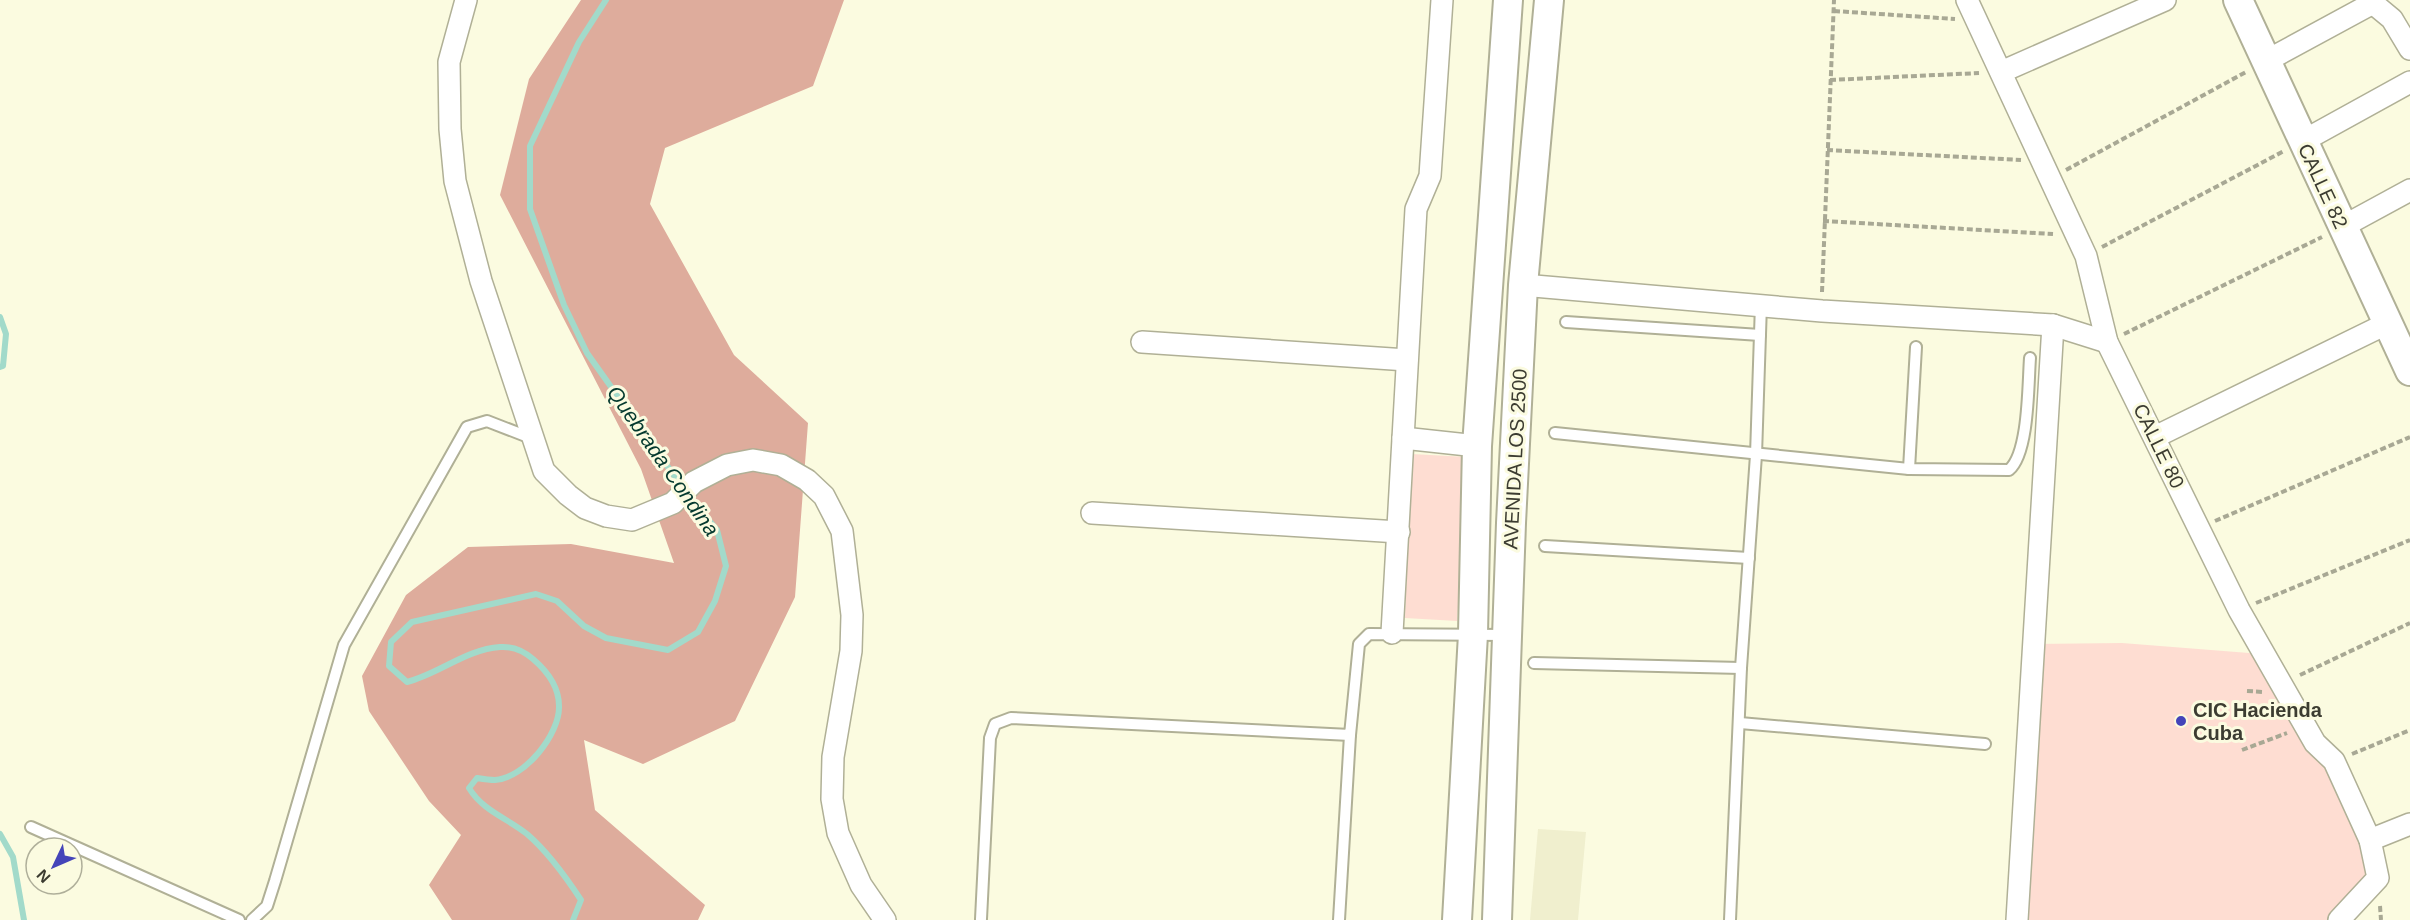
<svg xmlns="http://www.w3.org/2000/svg" width="2410" height="920" font-family="Helvetica,sans-serif">
  <rect width="100%" height="100%" fill="#fbfbe0"/>
  <polygon fill="#f0efce" points="1538,829 1586,832 1578,920 1530,920"/>
  <g fill="#feddd2">
    <polygon points="1411,454 1468,457 1457,621 1405,618"/>
    <polygon points="2122,643 2249,653 2261,650 2334,761 2378,878 2339,920 2017,920 2034,644"/>
  </g>
  <polygon fill="#deac9c" points="581,0 844,0 813,86 665,148 650,204 734,355 808,423 795,597 735,721 643,764 584,740 595,810 705,905 698,920 452,920 429,885 461,835 429,801 369,711 362,676 406,595 468,547 571,544 674,563 641,469 500,195 529,79"/>
  <g fill="none" stroke-linecap="round" stroke-linejoin="round">
    <g stroke="#a2daca" stroke-width="6">
      <polyline points="0,317 6,334 3,366 0,367"/>
      <polyline points="0,834 13,857 24,920"/>
      <path d="M573 920 581 900C566 877 548 852 527 834 507 818 483 811 469 788L477 778C483 779 489 780 495 780 525 778 560 734 559 706 559 687 547 671 533 659 524 651 514 646 500 647 467 649 438 674 407 682L389 666 391 642 412 622 536 594 557 601 584 626 606 638 668 650 698 632 715 601 726 566 717 530 690 498 587 353 564 305 530 209V146L579 42 606 0"/>
    </g>
    <defs>
      <g id="lane">
        <polyline points="1566,322 1760,335"/>
        <path d="M1555 433 1909 469 2009 470C2029 453 2028 385 2030 358"/>
        <polyline points="1909,469 1916,347"/>
        <polyline points="1545,546 1749,558"/>
        <polyline points="1534,663 1741,668"/>
        <polyline points="1740,723 1985,744"/>
        <polyline points="31,827 239,920"/>
        <polyline points="981,919 990,738 995,724 1011,718 1350,735 1359,644 1369,634 1506,635"/>
        <polyline points="252,920 267,906 275,881 344,645 467,427 487,421 531,438"/>
        <polyline points="1339,920 1350,735"/>
        <polyline points="1730,920 1741,668 1756,455 1761,304"/>
      </g>
      <g id="street">
        <polyline points="466,0 449,62 450,129 455,181 481,281 544,471 568,495 585,508 606,516 632,520 673,503 694,482 727,465 753,460 781,465 807,480 824,496 842,531 852,615 851,651 833,757 832,799 838,833 861,885 885,920"/>
        <polyline points="1967,0 2086,256 2107,342 2239,610 2315,743 2334,761 2370,840 2378,878 2339,920"/>
        <polyline points="2369,0 2392,19 2410,49"/>
        <polyline points="2266,61 2373,3"/>
        <polyline points="2001,72 2165,0"/>
        <polyline points="2303,141 2410,82"/>
        <polyline points="2342,227 2410,190"/>
        <polyline points="1523,285 1822,311 2053,325 2107,342"/>
        <polyline points="1142,342 1407,360"/>
        <polyline points="2155,437 2388,323"/>
        <polyline points="1403,438 1477,446"/>
        <polyline points="1092,513 1399,532"/>
        <polyline points="1392,633 1416,209 1430,176 1442,0"/>
        <polyline points="2370,840 2410,824"/>
        <polyline points="2017,920 2053,325"/>
      </g>
      <g id="secondary">
        <polyline points="2238,0 2410,371"/>
        <polyline points="1457,920 1473,634 1477,446 1508,0"/>
        <polyline points="1497,920 1511,523 1523,285 1549,0"/>
      </g>
    </defs>
    <use href="#lane" stroke="#b0b096" stroke-width="14"/>
    <use href="#street" stroke="#b0b096" stroke-width="24"/>
    <use href="#secondary" stroke="#b0b096" stroke-width="32"/>
    <g stroke="#a8a894" stroke-width="4" stroke-dasharray="6 3" stroke-linecap="butt">
      <polyline points="1834,11 1955,19"/>
      <polyline points="1830,80 1979,73"/>
      <polyline points="1827,150 2021,160"/>
      <polyline points="2066,170 2246,72"/>
      <polyline points="1823,221 2053,234"/>
      <polyline points="2102,247 2284,151"/>
      <polyline points="1822,292 1834,0"/>
      <polyline points="2124,334 2322,237"/>
      <polyline points="2215,521 2410,437"/>
      <polyline points="2256,603 2410,540"/>
      <polyline points="2300,675 2410,623"/>
      <polyline points="2247,691 2264,692"/>
      <polyline points="2242,750 2287,733"/>
      <polyline points="2352,754 2410,730"/>
      <polyline points="2380,906 2381,920"/>
    </g>
    <use href="#lane" stroke="#fff" stroke-width="10"/>
    <use href="#street" stroke="#fff" stroke-width="21"/>
    <use href="#secondary" stroke="#fff" stroke-width="28"/>
  </g>
  <circle fill="#4444b9" stroke="#fbfbe0" stroke-width="2" cx="2181" cy="721" r="6"/>
  <g text-anchor="middle" stroke-width="6" stroke-linejoin="round" paint-order="stroke">
    <g font-size="20" fill="#3c3c31" stroke="#fbfbe0">
      <text transform="translate(2323 186) rotate(65)" y="7">CALLE 82</text>
      <text transform="translate(2159 446) rotate(64)" y="7">CALLE 80</text>
      <text transform="translate(1515 459) rotate(-87)" y="7">AVENIDA LOS 2500</text>
    </g>
    <g font-size="20" font-weight="bold" fill="#3c3c31" stroke="#fbfbe0" text-anchor="start">
      <text x="2193" y="717">CIC Hacienda<tspan x="2193" dy="23">Cuba</tspan></text>
    </g>
    <g font-size="21" font-style="italic" fill="#04392e" stroke="#fbfbe0">
      <text transform="translate(663 461) rotate(55)" y="7">Quebrada Condina</text>
    </g>
  </g>
  <g transform="translate(54 866) rotate(226)"><circle r="28" fill="#fbfbe0" stroke="#afaf9a" stroke-width="1.5"/>
  <path d="M0-4.5L10 22L0 15L-10 22Z" fill="#4444b9"/>
  <text y="-9" font-size="16" font-weight="bold" text-anchor="middle" fill="#3c3c31">N</text>
  </g>
</svg>
